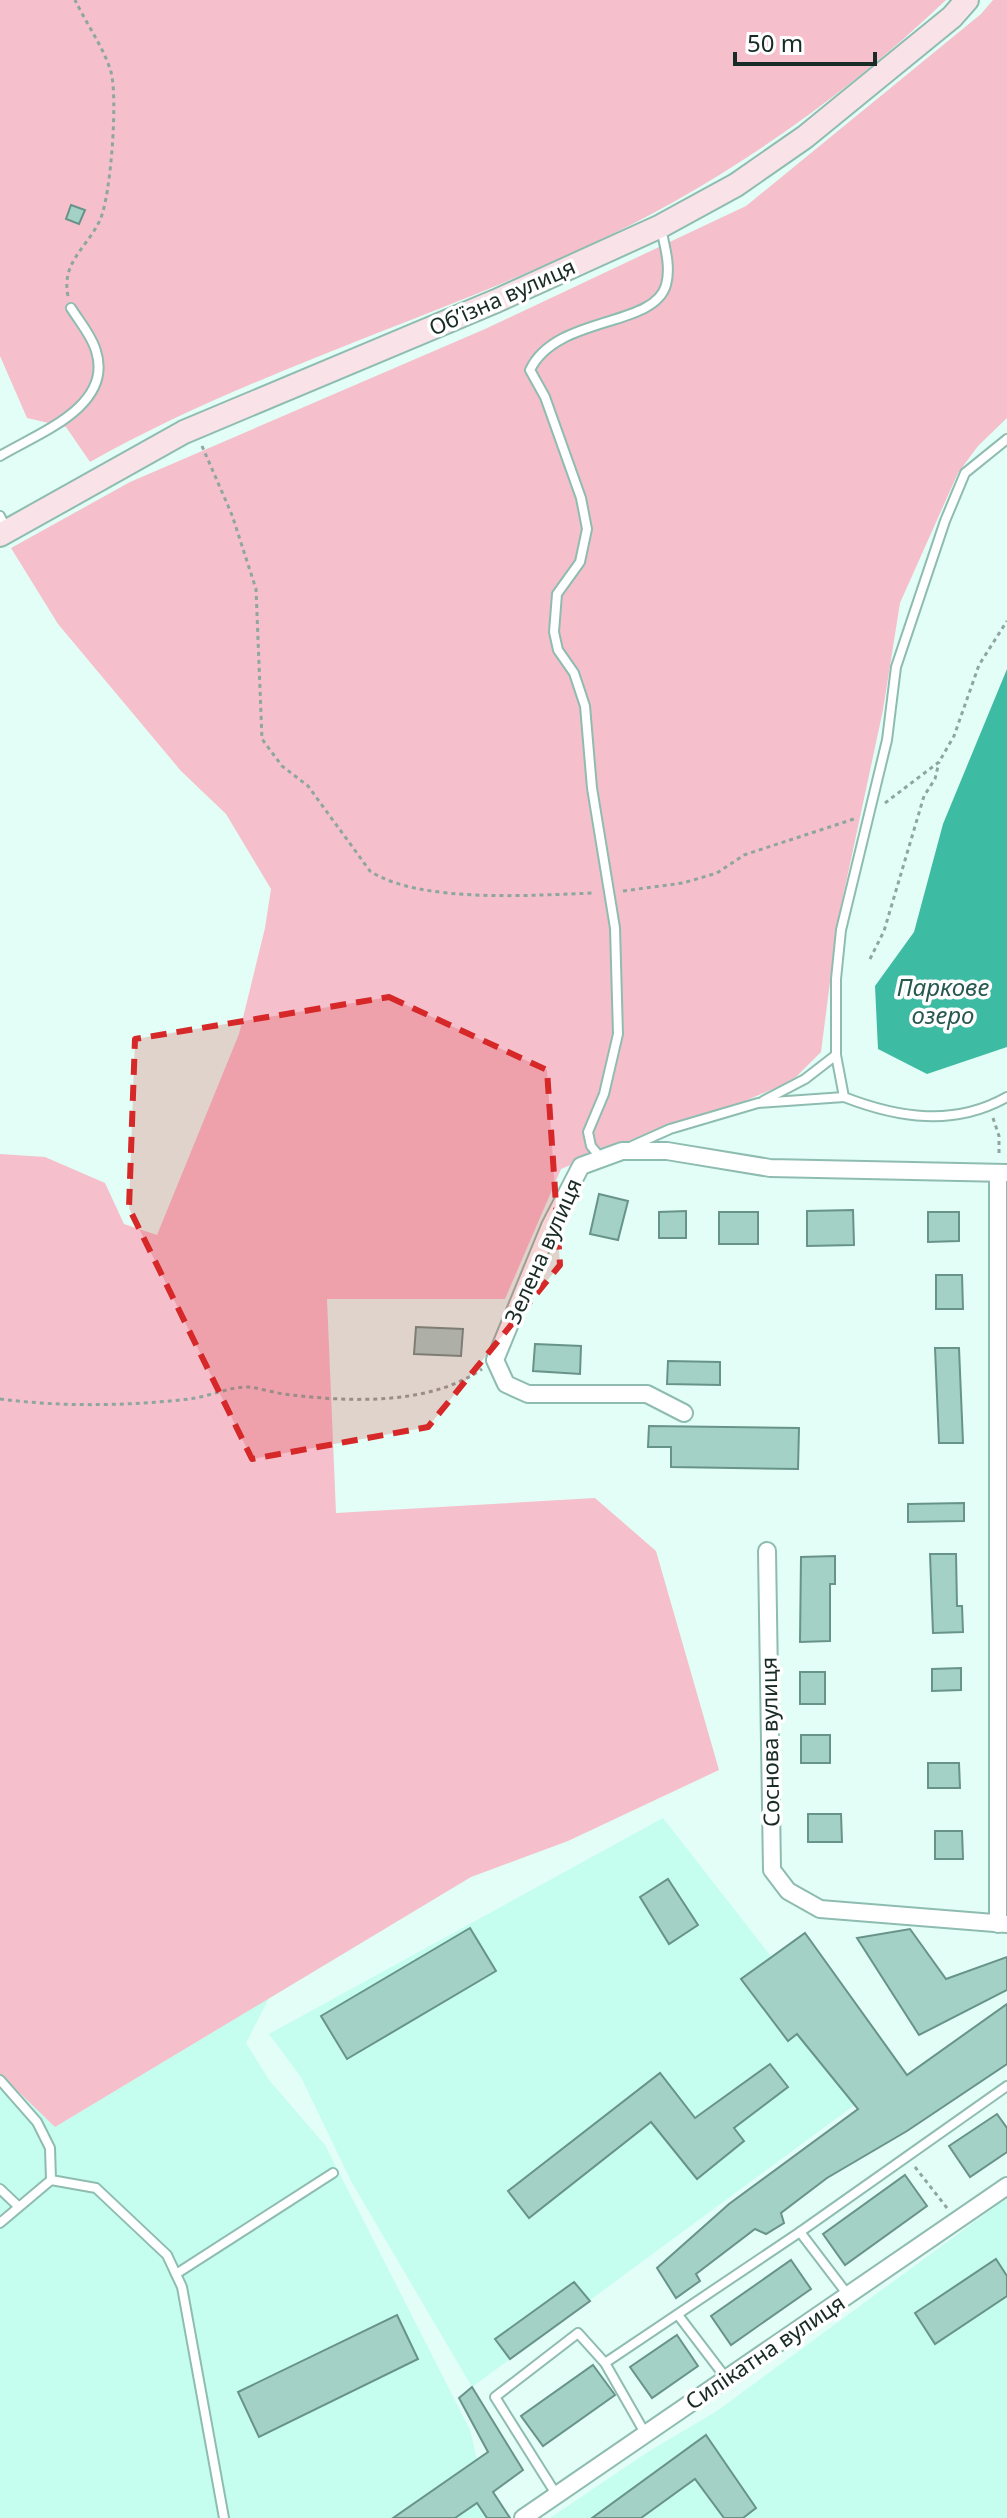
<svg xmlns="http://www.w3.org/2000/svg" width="1007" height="2518" font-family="'Noto Sans',sans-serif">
  <rect width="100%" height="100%" fill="#e2fef6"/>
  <g fill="#c5fdee">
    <polygon points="663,1818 875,2090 472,2387 351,2181 301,2077 269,2034"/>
    <polygon points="269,1998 246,2043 269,2080 325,2145 470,2430 491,2518 0,2518 0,2074 55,2127"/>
    <polygon points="1007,2198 1007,2518 550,2518 648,2452 717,2411"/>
  </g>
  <g fill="#f5c0cc">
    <path d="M0 0H946C840 101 716 187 583 248 420 323 247 374 90 462L66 427 27 418 0 356Z"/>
    <polygon points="993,0 1007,0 1007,418 978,446 958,473 900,603 883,710 838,920 821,1052 796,1077 780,1086 740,1103 657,1129 561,1169 505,1299 327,1299 336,1513 595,1498 656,1551 719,1770 568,1841 471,1877 55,2127 0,2074 0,1154 45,1157 105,1183 124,1224 157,1235 239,1034 265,928 271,889 226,814 181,771 58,624 11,548 130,482 485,329 746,206 981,14"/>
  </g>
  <polygon fill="#3ebba3" points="1007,669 1007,1047 927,1074 878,1049 875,986 914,932 943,824"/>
  <g fill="#a4d1c6" stroke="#689388" stroke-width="2">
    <polygon points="71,205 85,210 79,224 66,219"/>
    <polygon points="599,1194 628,1201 618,1240 590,1234"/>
    <polygon points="853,1210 854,1245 807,1246 807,1211"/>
    <polygon points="686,1211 686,1238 659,1238 659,1212"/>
    <rect x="719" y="1212" width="39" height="32"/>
    <polygon points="928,1212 959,1212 959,1241 928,1242"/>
    <polygon points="936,1275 962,1275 963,1309 936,1309"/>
    <polygon points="416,1327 463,1329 461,1356 414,1354"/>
    <polygon points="535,1344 581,1346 580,1374 533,1371"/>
    <polygon points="935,1348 959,1348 963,1443 939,1443"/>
    <polygon points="668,1361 720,1362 720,1385 667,1384"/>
    <polygon points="649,1426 799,1428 798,1469 671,1467 671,1447 648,1447"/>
    <polygon points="964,1503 964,1521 908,1522 908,1504"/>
    <polygon points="930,1554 956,1554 957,1606 962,1606 963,1632 933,1633"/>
    <polygon points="835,1556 835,1584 830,1584 830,1641 800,1642 801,1557"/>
    <polygon points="961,1668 961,1690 932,1691 932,1669"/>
    <rect x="800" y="1672" width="25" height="32"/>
    <rect x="801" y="1735" width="29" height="28"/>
    <polygon points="928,1763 959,1763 960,1788 928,1788"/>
    <polygon points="808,1814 841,1814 842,1842 808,1842"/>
    <polygon points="935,1831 962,1831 963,1859 935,1859"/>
    <polygon points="668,1879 698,1925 669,1944 640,1897"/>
    <polygon points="470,1928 496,1971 347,2059 321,2016"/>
    <polygon points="910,1929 946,1979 1007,1957 1007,1990 919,2035 857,1938"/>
    <polygon points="805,1933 907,2075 1007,2004 1007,2064 907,2131 827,2178 781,2213 784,2223 766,2234 755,2229 696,2274 700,2281 676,2298 657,2268 729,2204 858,2109 797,2034 788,2041 741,1979"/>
    <polygon points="770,2064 788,2087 734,2128 744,2141 697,2179 651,2122 529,2218 508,2191 660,2073 695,2118"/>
    <polygon points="997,2114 1007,2128 1007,2152 970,2177 949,2146"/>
    <polygon points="905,2175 927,2206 845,2265 823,2234"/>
    <polygon points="996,2259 1007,2276 1007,2296 935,2344 915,2313"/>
    <polygon points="791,2260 811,2289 731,2345 711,2316"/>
    <polygon points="574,2282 590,2301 510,2359 495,2339"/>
    <polygon points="397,2315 418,2359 259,2437 238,2392"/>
    <polygon points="677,2335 698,2366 652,2398 630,2367"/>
    <polygon points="593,2365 615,2395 543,2446 521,2416"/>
    <polygon points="472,2387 523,2470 493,2492 510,2518 487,2518 477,2503 455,2518 393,2518 488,2452 459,2398"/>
    <polygon points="706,2435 756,2508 743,2518 724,2518 695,2479 641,2518 592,2518"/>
  </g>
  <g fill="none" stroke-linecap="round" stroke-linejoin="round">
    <defs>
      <g id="lane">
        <path d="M1007 439 965 473 945 521 896 667 887 740 841 930 836 979V1055L844 1097C898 1118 954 1127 1007 1097"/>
        <path d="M0 456C36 434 114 407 96 351 92 336 79 321 71 308"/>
        <polyline points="0,516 7,530"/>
        <polyline points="763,1101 805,1079 836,1055"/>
        <polyline points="632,1146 670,1129 758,1103 844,1097"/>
        <path d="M601 1158 591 1146 588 1132 604 1094 618 1034 615 928 592 788 585 706 574 673 558 650 554 632 557 594 580 562 587 529 581 498 545 397 530 370C556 315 654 328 666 285 671 267 665 247 661 229"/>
        <polyline points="0,2080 37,2122 50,2148 51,2180"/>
        <polyline points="0,2189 18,2206"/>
        <polyline points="0,2223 51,2180 96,2188 167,2255 182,2287 224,2518"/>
        <polyline points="800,2232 848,2295"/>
        <polyline points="176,2274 333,2173"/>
        <polyline points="678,2315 726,2378"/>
        <polyline points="605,2363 800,2232 1007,2086"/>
        <polyline points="556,2494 495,2397 578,2333 605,2363 645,2433"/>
      </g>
      <g id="street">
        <polyline points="998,1173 998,1924"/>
        <polyline points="684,1413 647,1394 528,1394 506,1384 495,1360 550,1226 581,1166 622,1151 667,1151 770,1168 1007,1173"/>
        <polyline points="767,1551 772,1870 788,1891 820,1909 1007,1924"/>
        <polyline points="523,2518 1007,2186"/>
      </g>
      <polyline id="secondary" points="0,535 184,432 496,301 661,226 736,185 805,137 952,17 967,0"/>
    </defs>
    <use href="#lane" stroke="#8fbcb0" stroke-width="12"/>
    <use href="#street" stroke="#8fbcb0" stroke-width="20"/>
    <use href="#secondary" stroke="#8fbcb0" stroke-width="26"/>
    <g stroke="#8ea69f" stroke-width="3" stroke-dasharray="4 4" stroke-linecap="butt">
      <path d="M68 296C61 262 87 248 100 220 111 196 118 98 111 72 104 48 86 23 75 0"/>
      <path d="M202 446 232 515 256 589 262 739 282 766 308 786 370 871C420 904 535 895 595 893"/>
      <polyline points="885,803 939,762 954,736 979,665 1007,621"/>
      <polyline points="623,891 683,883 717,873 744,855 854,819"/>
      <polyline points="870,959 884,931 924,796 935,779 939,762"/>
      <polyline points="993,1118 999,1136 999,1157"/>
      <path d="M0 1399C62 1407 127 1406 189 1399 208 1397 231 1386 249 1387 263 1389 278 1394 292 1395 351 1402 431 1405 482 1369"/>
      <polyline points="915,2167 947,2208"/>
    </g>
    <use href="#lane" stroke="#fff" stroke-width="8"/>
    <use href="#street" stroke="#fff" stroke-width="16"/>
    <use href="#secondary" stroke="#fae3e8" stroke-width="22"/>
  </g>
  <path fill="#d62828" fill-opacity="0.2" stroke="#d62828" stroke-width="6" stroke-dasharray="16 10" stroke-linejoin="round" d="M389 997 547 1070 560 1265 428 1427 252 1459 129 1208 135 1039Z"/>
  <g text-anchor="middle" stroke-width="7" stroke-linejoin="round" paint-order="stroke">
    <g font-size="22" fill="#192b26" stroke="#fff">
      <text transform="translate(502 297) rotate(-24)" y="8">Об’їзна вулиця</text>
      <text transform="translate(543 1251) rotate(-66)" y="8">Зелена вулиця</text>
      <text transform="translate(770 1742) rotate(-91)" y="8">Соснова вулиця</text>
      <text transform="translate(765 2352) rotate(-34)" y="8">Силікатна вулиця</text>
    </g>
    <g font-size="24" font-style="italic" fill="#27594f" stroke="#fff">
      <text x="943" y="996">Паркове<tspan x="943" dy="28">озеро</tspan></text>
    </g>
  </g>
  <path d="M735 52v12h140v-12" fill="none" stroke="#192b26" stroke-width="4"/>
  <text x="747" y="52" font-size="24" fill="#192b26" stroke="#ffffff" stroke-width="6" paint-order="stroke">50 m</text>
</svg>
